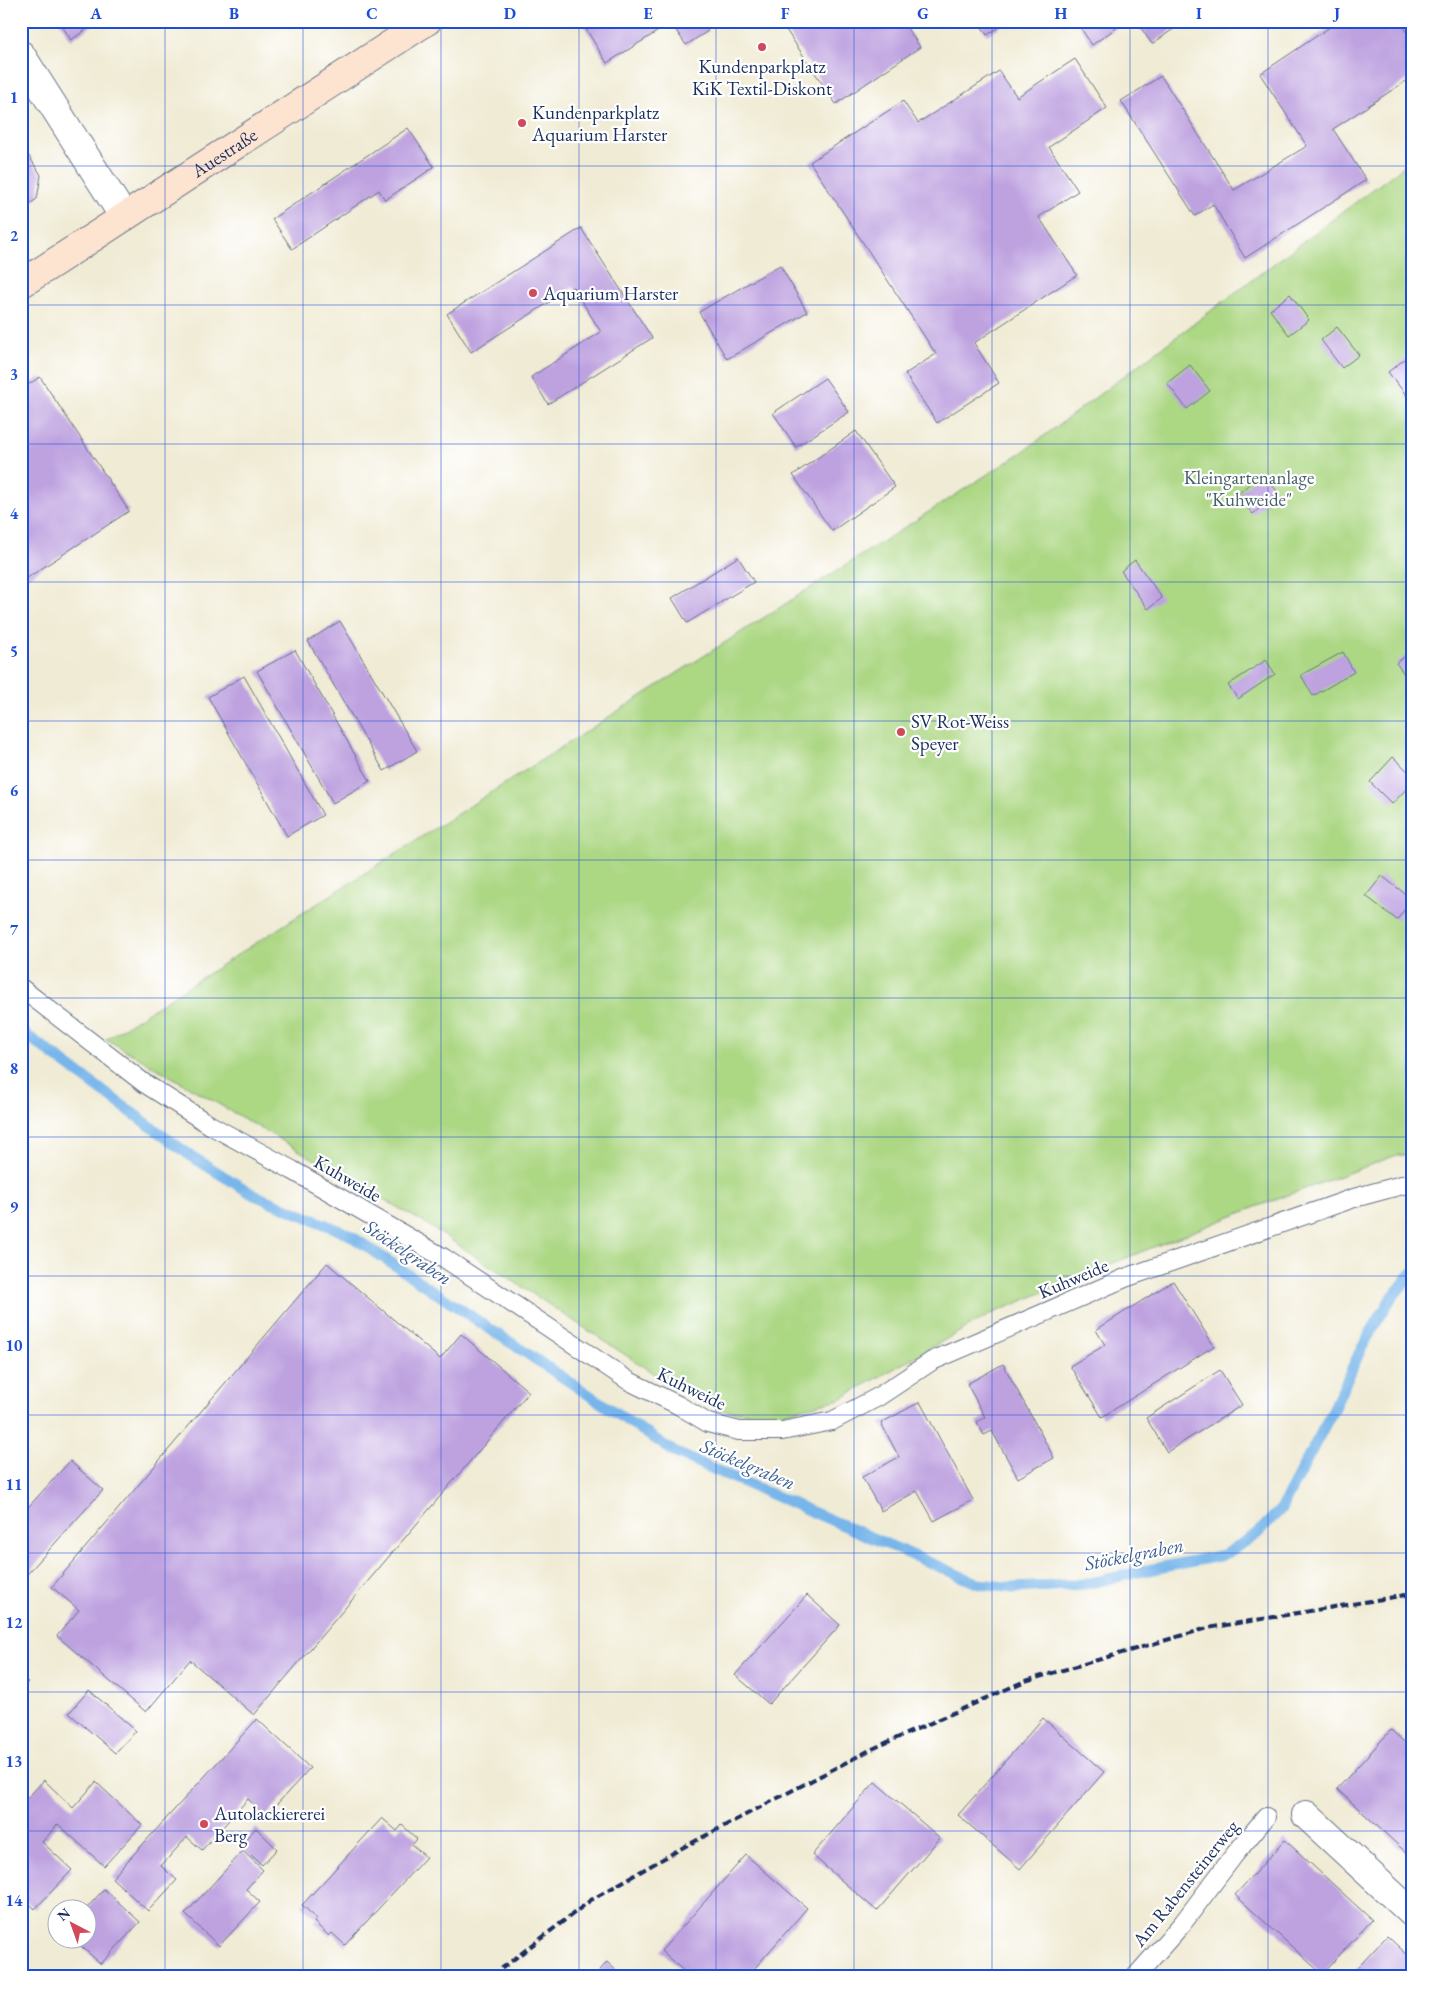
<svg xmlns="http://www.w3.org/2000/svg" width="1433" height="1997" font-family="'EB Garamond',serif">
  <rect width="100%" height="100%" fill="#fff"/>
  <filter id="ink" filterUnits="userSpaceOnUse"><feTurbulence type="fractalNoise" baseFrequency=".02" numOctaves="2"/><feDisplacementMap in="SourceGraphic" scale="10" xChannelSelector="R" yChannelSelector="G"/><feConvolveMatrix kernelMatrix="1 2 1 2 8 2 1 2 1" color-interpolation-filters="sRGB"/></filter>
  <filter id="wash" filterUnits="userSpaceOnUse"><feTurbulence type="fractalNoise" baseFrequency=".0096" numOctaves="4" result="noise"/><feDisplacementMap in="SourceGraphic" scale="20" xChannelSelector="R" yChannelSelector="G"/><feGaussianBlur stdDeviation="1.12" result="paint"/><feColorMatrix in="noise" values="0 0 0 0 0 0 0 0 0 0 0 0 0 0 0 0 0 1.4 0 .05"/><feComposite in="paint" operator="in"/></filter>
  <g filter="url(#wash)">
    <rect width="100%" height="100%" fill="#f0ebd4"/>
    <polygon fill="#acd783" stroke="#648370" points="1412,160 1412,1156 1397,1155 1253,1208 1118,1261 991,1314 840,1399 771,1416 721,1410 659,1377 428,1225 106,1039 1024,451"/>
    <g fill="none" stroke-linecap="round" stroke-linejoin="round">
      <polyline stroke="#77b5ea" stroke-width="11" points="21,1031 191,1156 254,1195 348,1234 676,1453 979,1584 1014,1588 1086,1584 1148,1570 1224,1555 1257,1534 1281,1509 1332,1412 1362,1347 1390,1300 1412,1273"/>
    </g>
    <g id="blocks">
      <g fill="#bea2e0">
        <polygon points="59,21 99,21 71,40"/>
        <polygon points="581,21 702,21 708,31 686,45 671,23 607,63"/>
        <polygon points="780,21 902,21 920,47 836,104"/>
        <polygon points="978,21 1009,21 987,35"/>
        <polygon points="1076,21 1126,21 1092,45"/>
        <polygon points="1136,21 1185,21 1152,44"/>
        <polygon points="1339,21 1400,21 1412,39 1412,77 1333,129 1366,180 1245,258 1213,204 1195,216 1121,101 1161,76 1234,190 1307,146 1260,74"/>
        <polygon points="1075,59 1107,108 1049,147 1078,191 1039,217 1077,275 974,343 999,383 937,423 905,374 936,354 810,162 903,101 918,123 999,71 1017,97"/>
        <polygon points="408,128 434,167 385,200 379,190 292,249 272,219"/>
        <polygon points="21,144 41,175 37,199 21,209"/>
        <polygon points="581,228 652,338 548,404 531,377 601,332 573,287 471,352 447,314"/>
        <polygon points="780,265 807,312 727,359 699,312"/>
        <polygon points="1290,294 1309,320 1289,335 1270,310"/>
        <polygon points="1337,327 1359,355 1342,368 1321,340"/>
        <polygon points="1410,355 1412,357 1412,393 1407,396 1388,372"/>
        <polygon points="1190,365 1210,391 1187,409 1167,383"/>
        <polygon points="40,377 129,511 21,582 21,389"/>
        <polygon points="825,378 849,412 796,447 773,413"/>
        <polygon points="856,431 895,487 832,531 793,475"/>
        <polygon points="1261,473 1278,492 1253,514 1236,496"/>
        <polygon points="738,557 754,582 687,623 672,598"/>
        <polygon points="1135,560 1162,598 1148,609 1121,571"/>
        <polygon points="340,621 417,751 384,771 308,641"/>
        <polygon points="295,650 370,781 333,803 257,671"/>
        <polygon points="1412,651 1412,684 1396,663"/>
        <polygon points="1343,652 1354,672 1313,696 1301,675"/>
        <polygon points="1266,660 1275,674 1238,699 1228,685"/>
        <polygon points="244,676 323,815 287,836 208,697"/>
        <polygon points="1393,757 1412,775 1412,783 1392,804 1370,782"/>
        <polygon points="1382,876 1412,899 1397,920 1366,896"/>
        <polygon points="327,1263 440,1359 461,1334 529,1392 254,1715 190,1660 146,1712 57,1636 79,1610 52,1587"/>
        <polygon points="1173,1281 1214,1346 1102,1417 1070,1366 1105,1345 1096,1330"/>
        <polygon points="1003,1364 1054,1458 1018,1478 992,1431 984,1435 977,1422 985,1417 967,1384"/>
        <polygon points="1220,1370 1242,1405 1167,1452 1146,1418"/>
        <polygon points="920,1402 973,1500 934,1521 917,1491 881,1511 862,1477 899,1457 881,1423"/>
        <polygon points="70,1461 103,1490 21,1581 21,1515"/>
        <polygon points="807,1595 840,1625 769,1704 735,1675"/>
        <polygon points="21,1676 28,1682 21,1690"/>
        <polygon points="89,1690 136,1731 115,1753 69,1713"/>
        <polygon points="1043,1718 1104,1772 1020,1869 958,1815"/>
        <polygon points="257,1719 310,1768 266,1816 248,1799 202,1850 187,1837 161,1866 177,1880 148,1911 112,1878"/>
        <polygon points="1391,1730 1412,1749 1412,1858 1337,1789"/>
        <polygon points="44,1780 73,1808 96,1782 142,1825 104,1866 58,1824 42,1842 72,1870 35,1909 21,1896 21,1805"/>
        <polygon points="875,1782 940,1838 877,1911 812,1855"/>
        <polygon points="382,1818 397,1831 402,1825 417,1839 412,1845 426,1857 345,1945 332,1933 329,1936 314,1922 317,1919 302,1905"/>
        <polygon points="256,1828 277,1849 262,1865 240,1845"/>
        <polygon points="1285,1840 1372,1920 1322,1974 1235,1895"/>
        <polygon points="243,1851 263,1870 246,1889 260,1902 219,1946 185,1914"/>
        <polygon points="746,1855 807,1908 748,1976 689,1976 661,1951"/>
        <polygon points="104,1889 140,1922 101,1964 74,1940 88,1940 88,1910 85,1910"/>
        <polygon points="1387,1936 1412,1959 1412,1976 1350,1976"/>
        <polygon points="607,1962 622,1976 595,1976"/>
      </g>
    </g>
  </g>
  <g filter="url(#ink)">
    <use href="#blocks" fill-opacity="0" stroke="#667187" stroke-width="1"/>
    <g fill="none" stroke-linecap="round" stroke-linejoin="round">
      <defs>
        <g id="lane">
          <polyline points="21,988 144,1083 210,1125 292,1170 444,1258 629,1381 678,1405 708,1423 739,1431 782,1431 832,1421 878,1397 932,1361 1125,1278 1354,1198 1402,1185 1412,1184"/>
          <polyline points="1136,1976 1182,1924 1235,1854 1266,1817"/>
        </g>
        <g id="street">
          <polyline points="21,55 124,217"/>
          <polyline points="1306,1815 1412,1913"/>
        </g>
        <g id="secondary">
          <path id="s1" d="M21 284 427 21"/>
        </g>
      </defs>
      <use href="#lane" stroke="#667187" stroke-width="20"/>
      <use href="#street" stroke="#667187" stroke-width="30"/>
      <use href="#secondary" stroke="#667187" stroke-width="30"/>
      <use href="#lane" stroke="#fff" stroke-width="18"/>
      <use href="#street" stroke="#fff" stroke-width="28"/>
      <use href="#secondary" stroke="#fde4d1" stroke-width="28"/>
      <polyline stroke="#1b2f5e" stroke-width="4" stroke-dasharray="8 4" stroke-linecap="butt" points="492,1976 591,1900 680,1849 870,1750 1025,1681 1208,1628 1412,1594"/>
    </g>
  </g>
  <path fill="none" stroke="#1d4ed8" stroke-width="1" stroke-opacity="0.55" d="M165 21V1976M303 21V1976M441 21V1976M579 21V1976M716 21V1976M854 21V1976M992 21V1976M1130 21V1976M1268 21V1976M21 166H1412M21 305H1412M21 444H1412M21 582H1412M21 721H1412M21 860H1412M21 998H1412M21 1137H1412M21 1276H1412M21 1415H1412M21 1553H1412M21 1692H1412M21 1831H1412"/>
  <g fill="#d1495b" stroke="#fff" stroke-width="2">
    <circle cx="762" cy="47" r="5"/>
    <circle cx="522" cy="123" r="5"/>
    <circle cx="533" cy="293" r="5"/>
    <circle cx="901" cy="732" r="5"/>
    <circle cx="204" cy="1824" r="5"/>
  </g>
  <g text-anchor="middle" stroke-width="4.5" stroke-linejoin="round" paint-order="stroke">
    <g font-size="19" fill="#1b2f5e" stroke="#fff" text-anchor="start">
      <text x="762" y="73" text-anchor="middle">Kundenparkplatz<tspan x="762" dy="22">KiK Textil-Diskont</tspan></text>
      <text x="532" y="119">Kundenparkplatz<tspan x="532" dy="22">Aquarium Harster</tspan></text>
      <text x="543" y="300">Aquarium Harster</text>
      <text x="911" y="728">SV Rot-Weiss<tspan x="911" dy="22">Speyer</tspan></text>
      <text x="214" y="1820">Autolackiererei<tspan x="214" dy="22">Berg</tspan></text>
    </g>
    <g font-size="19" fill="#1b2f5e" stroke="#fff">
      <text dy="7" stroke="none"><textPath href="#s1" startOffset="242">Auestraße</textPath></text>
      <text transform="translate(348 1178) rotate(30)" y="7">Kuhweide</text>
      <text transform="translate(1073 1278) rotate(-23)" y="7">Kuhweide</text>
      <text transform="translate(692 1388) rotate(26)" y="7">Kuhweide</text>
      <text transform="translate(1185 1883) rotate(-51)" y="7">Am Rabensteinerweg</text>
    </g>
    <g font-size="19" fill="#466169" stroke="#fff">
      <text x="1249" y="484">Kleingartenanlage<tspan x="1249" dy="22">"Kuhweide"</tspan></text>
    </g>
    <g font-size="20" font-style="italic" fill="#3b5e8f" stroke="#fff">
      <text transform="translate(408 1252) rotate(34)" y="7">Stöckelgraben</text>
      <text transform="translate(748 1464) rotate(23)" y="7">Stöckelgraben</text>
      <text transform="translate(1134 1554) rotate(-11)" y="7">Stöckelgraben</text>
    </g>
  </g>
  <rect width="1433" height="1997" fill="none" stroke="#fff" stroke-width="55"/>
  <g transform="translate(72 1924) rotate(319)"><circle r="24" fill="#ffffff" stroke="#a4acbf"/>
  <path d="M0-4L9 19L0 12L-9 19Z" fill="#d1495b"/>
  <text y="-8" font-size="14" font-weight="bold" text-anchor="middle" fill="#1b2f5e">N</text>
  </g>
  <rect x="28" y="28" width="1378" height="1942" fill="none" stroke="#1d4ed8" stroke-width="2"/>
  <g font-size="16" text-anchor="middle" font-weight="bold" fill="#1d4ed8">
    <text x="96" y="19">A</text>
    <text x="234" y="19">B</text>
    <text x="372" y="19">C</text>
    <text x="510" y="19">D</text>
    <text x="648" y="19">E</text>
    <text x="785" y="19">F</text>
    <text x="923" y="19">G</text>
    <text x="1061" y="19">H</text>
    <text x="1199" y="19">I</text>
    <text x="1337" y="19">J</text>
    <text x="14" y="103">1</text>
    <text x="14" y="241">2</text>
    <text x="14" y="380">3</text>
    <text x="14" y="519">4</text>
    <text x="14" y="657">5</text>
    <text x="14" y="796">6</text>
    <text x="14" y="935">7</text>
    <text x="14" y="1074">8</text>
    <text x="14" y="1212">9</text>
    <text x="14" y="1351">10</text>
    <text x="14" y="1490">11</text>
    <text x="14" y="1628">12</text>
    <text x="14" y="1767">13</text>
    <text x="14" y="1906">14</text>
  </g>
</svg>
